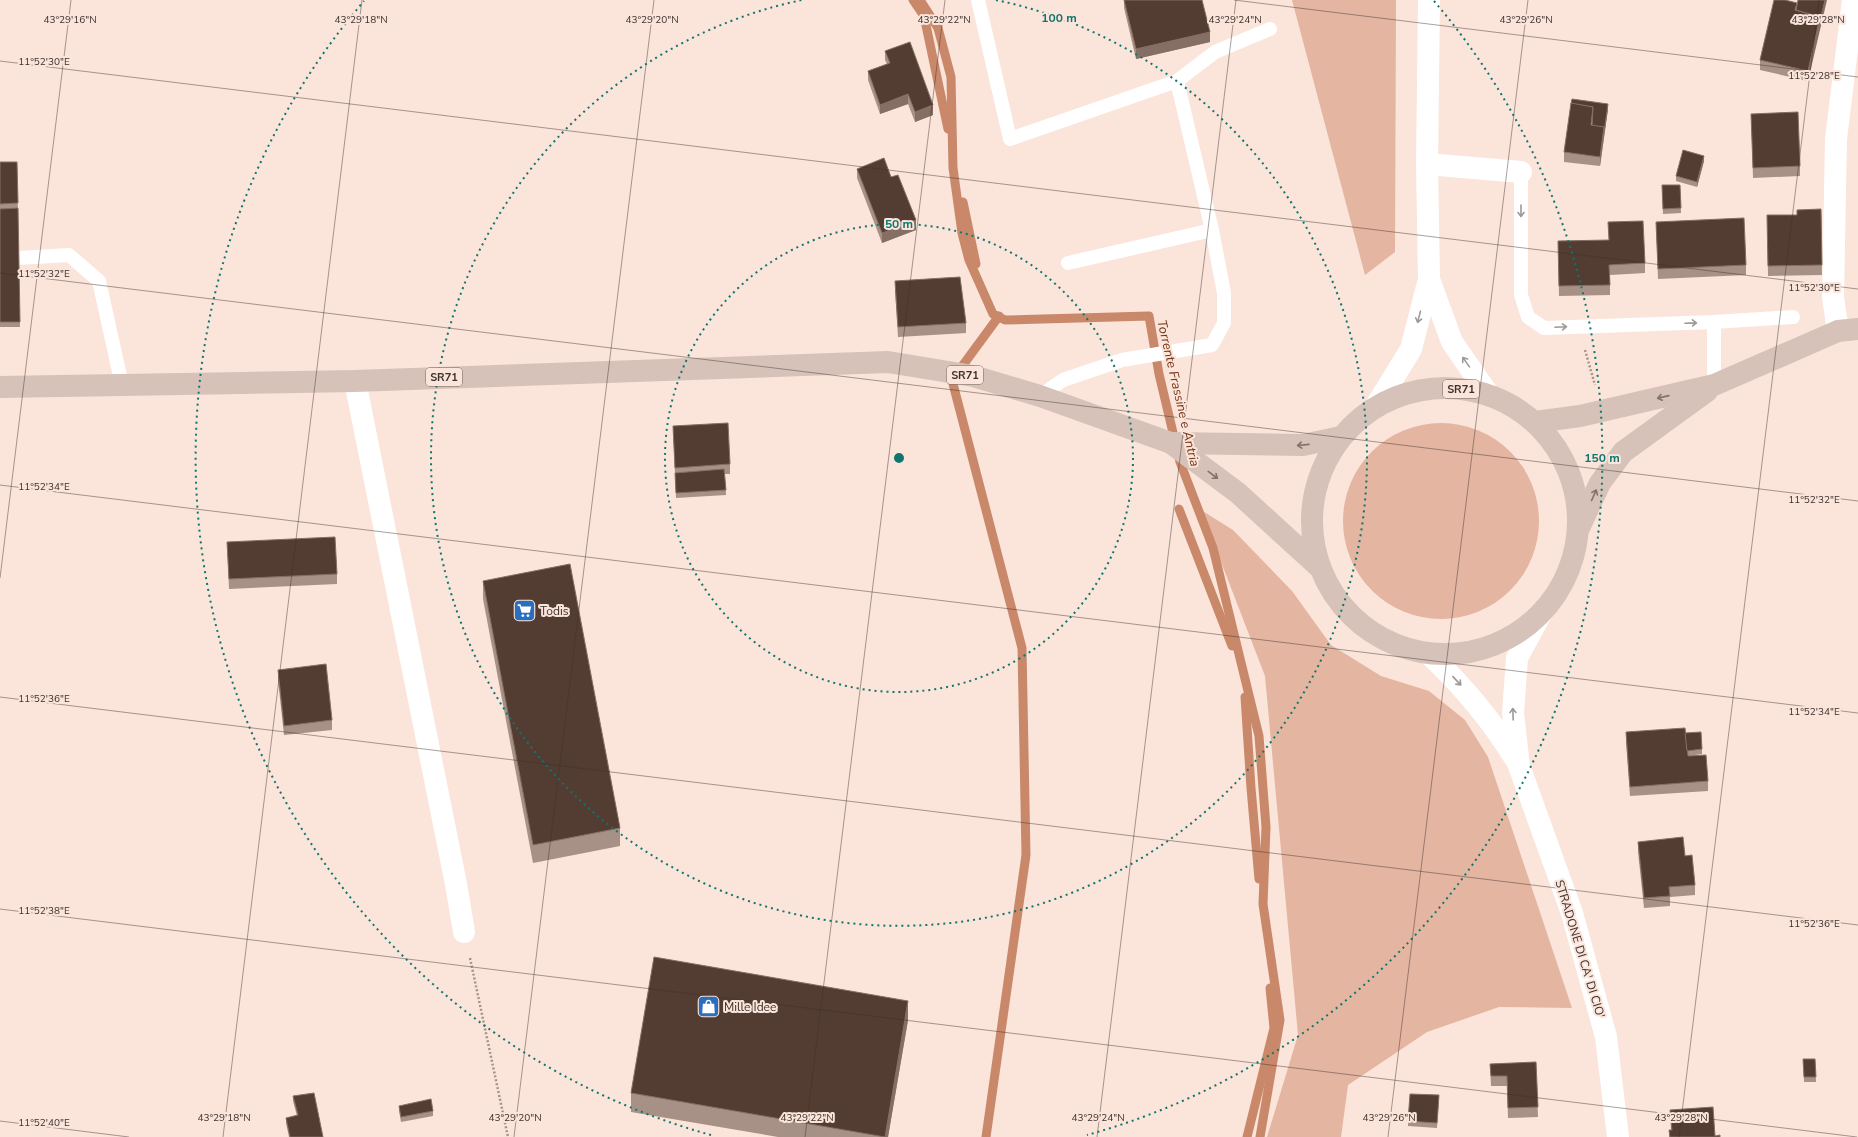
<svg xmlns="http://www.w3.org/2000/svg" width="1858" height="1137" font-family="'Nunito Sans',sans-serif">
  <rect width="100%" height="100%" fill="#fbe4da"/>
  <g fill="#e4b5a1">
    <polygon points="1292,0 1396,0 1395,252 1365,275"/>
    <circle cx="1441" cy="521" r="98"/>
    <polygon points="1201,510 1233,530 1292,591 1331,645 1381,676 1429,691 1465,720 1488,757 1572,1008 1499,1007 1427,1032 1348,1085 1341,1137 1267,1137 1298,1035 1265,676"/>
  </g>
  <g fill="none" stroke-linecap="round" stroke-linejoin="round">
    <g stroke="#c9886a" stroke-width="9">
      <polyline points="913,0 924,16 948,129"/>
      <polyline points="920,0 938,28 951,77 953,168 962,233 969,260 993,314 1005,320 1149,316 1159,374 1180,462 1213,548 1259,736 1266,827 1263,904 1280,1020 1260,1137"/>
      <polyline points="963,202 976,264"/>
      <polyline points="1179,509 1232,646"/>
      <polyline points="1245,697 1251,788 1259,879"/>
      <polyline points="986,1137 1026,855 1022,648 952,380 999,316"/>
      <polyline points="1247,1137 1274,1028 1270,988"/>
    </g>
    <g stroke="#a5948c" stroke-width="2.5" stroke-dasharray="2 2" stroke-linecap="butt">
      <polyline points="1585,350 1595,385"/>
      <polyline points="470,958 508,1137"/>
    </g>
    <g stroke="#fff" stroke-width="14">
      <polyline points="978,0 1010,139 1177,81 1215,52 1270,29"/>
      <polyline points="1521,172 1521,295 1528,317 1544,328 1714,322 1793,317"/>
      <polyline points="0,259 69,255 99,281 122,385"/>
      <polyline points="1068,263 1212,230"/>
      <polyline points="1714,322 1714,385"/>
      <polyline points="1040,396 1063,380 1122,360 1212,345 1224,323 1224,293 1212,230 1177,81"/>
    </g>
    <g stroke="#fff" stroke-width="22">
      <polyline points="1427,164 1521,172"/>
      <polyline points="1429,279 1452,342 1488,394"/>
      <polyline points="1838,331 1833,297 1836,139 1853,0"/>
      <polyline points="355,381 456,884 464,932"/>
      <polyline points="1376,406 1411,349 1429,279 1427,164 1429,0"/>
      <polyline points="1542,612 1517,658 1513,713 1519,766 1572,913 1606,1037 1618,1137"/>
      <path d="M1429 654C1463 686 1491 719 1516 760"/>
    </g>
    <g stroke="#d7c2b9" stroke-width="22">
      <polyline points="0,387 355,381 888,362 973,376 1040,396 1171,443 1238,493 1319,567"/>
      <circle cx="1445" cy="521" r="133"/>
      <polyline points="1535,422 1580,416 1714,385 1838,331 1858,329"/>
      <polyline points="1171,443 1303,445 1341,437"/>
      <polyline points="1579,528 1600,483 1623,452 1707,391"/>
    </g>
  </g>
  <g fill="#a79086">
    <polygon points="1124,0 1202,0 1210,42 1136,59 1124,8"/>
    <polygon points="1820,26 1808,81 1760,70 1760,60"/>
    <polygon points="885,51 933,115 915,122 908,104 880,114 868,80 868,71 887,64 885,60"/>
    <polygon points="1608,109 1600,166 1564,162 1564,152"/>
    <polygon points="1751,114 1800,166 1800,176 1753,178"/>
    <polygon points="1704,161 1697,187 1676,181 1676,176"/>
    <polygon points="0,162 17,162 20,327 0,327"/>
    <polygon points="857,169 891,177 916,230 882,243 857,178"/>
    <polygon points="1662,185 1680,185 1681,213 1663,214"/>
    <polygon points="1821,209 1822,275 1768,276 1767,215 1797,215"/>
    <polygon points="1656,222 1746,265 1746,275 1658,279"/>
    <polygon points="1558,241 1645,263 1645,273 1610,275 1610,295 1559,296"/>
    <polygon points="895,281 966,323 966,333 898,337 895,291"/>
    <polygon points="673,426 730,464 730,474 725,474 726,495 676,498"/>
    <polygon points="227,542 337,574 337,584 229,589"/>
    <polygon points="483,581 620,828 620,846 533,863 483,599"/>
    <polygon points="278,670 332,720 332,730 284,735 278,680"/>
    <polygon points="1626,732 1685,733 1702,749 1702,754 1688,756 1708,781 1708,791 1630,796 1626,742"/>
    <polygon points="1638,842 1685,856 1695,885 1695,895 1670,897 1670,906 1644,908 1638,852"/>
    <polygon points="908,1020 888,1137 778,1137 631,1112 631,1093"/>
    <polygon points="1803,1059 1815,1059 1816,1082 1804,1082"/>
    <polygon points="1536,1062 1538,1117 1508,1118 1507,1086 1491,1086 1490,1064"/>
    <polygon points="293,1096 323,1137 289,1137 286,1123 286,1118 297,1116 293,1101"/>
    <polygon points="1439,1100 1437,1128 1408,1126 1408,1121"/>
    <polygon points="399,1106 433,1111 433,1116 401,1122 399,1111"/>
    <polygon points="1670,1110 1715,1136 1720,1137 1669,1137 1669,1130 1671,1130"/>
  </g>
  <g fill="#856e64">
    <polygon points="1825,0 1827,0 1808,81 1808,71 1820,17"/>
    <polygon points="1210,32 1210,42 1136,59 1136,49"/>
    <polygon points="908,94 908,104 880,114 880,105"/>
    <polygon points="1608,104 1608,109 1600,166 1600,157"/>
    <polygon points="933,105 933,115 915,122 915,112"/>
    <polygon points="1704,156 1704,161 1697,187 1697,182"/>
    <polygon points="916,220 916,230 882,243 882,233"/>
    <polygon points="908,1001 908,1020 888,1137 885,1137"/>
  </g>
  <g fill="#533c32" stroke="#856e64">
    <polygon points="1124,0 1202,0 1210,32 1136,49"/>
    <polygon points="1774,0 1785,0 1797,3 1795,10 1820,17 1808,71 1760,60"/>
    <polygon points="1798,0 1825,0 1820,21 1820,17 1796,10"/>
    <polygon points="910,42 933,105 915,112 908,94 880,105 868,71 890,63 885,51"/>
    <polygon points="1572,99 1608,104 1604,132 1604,127 1592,126 1593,107 1571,104"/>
    <polygon points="1571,103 1593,107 1591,125 1604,127 1600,157 1564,152"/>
    <polygon points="1798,112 1800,166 1753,168 1751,114"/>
    <polygon points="1683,150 1704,156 1697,182 1676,176"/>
    <polygon points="884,158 891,177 898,175 916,220 882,233 857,169"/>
    <polygon points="0,162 17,162 18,203 0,204"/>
    <polygon points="1662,185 1680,185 1681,208 1663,209"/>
    <polygon points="18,208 20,322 0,322 0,209"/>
    <polygon points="1821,209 1822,265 1768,266 1767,215 1797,215 1797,210"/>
    <polygon points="1744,218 1746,265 1658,269 1656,222"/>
    <polygon points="1643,221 1645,263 1609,265 1610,285 1559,286 1558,241 1609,240 1608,222"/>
    <polygon points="960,277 966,323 898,327 895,281"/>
    <polygon points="728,423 730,464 675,468 673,426"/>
    <polygon points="724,469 726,490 676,493 675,473"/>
    <polygon points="335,537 337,574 229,579 227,542"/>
    <polygon points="570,564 620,828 533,845 483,581"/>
    <polygon points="326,664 332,720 284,726 278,670"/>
    <polygon points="1685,728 1688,756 1706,755 1708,781 1630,787 1626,732"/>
    <polygon points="1701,732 1702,749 1687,751 1685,733"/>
    <polygon points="1683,837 1685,856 1692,855 1695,885 1669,887 1670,896 1644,898 1638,842"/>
    <polygon points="654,957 908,1001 885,1137 631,1093"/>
    <polygon points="1803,1059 1815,1059 1816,1077 1804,1077"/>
    <polygon points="1536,1062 1538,1107 1508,1108 1507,1076 1491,1076 1490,1064"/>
    <polygon points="314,1093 323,1137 290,1137 286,1118 298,1115 293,1096"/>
    <polygon points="1410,1094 1439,1095 1437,1123 1408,1121"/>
    <polygon points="431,1099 433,1111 401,1117 399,1106"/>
    <polygon points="1713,1107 1715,1136 1720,1135 1720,1137 1670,1137 1669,1130 1672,1130 1670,1110"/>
  </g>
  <defs><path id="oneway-shaft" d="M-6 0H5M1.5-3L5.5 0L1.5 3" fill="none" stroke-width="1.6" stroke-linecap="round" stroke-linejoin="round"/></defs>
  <g stroke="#9e9896">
    <use href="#oneway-shaft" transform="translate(1521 211) rotate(90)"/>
    <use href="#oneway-shaft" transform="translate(1419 317) rotate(104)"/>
    <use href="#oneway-shaft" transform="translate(1691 323) rotate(-2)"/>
    <use href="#oneway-shaft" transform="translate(1561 327) rotate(-3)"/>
    <use href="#oneway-shaft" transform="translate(1466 362) rotate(-125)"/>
    <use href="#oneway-shaft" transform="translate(1457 681) rotate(47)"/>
    <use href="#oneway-shaft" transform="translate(1513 714) rotate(-92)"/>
  </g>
  <g stroke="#82726b">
    <use href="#oneway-shaft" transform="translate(1663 397) rotate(167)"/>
    <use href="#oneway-shaft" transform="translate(1303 445) rotate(174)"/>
    <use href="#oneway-shaft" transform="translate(1213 475) rotate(37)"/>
    <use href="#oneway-shaft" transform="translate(1594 495) rotate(-66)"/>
  </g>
  <path fill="none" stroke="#3c312c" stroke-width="1" stroke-opacity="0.45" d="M1234 0 1858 77M0 61 1858 289M0 273 1858 501M0 485 1858 713M0 578 71 0M0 697 1858 925M0 909 1857 1137M0 1121 129 1137M223 1137 362 0M514 1137 654 0M805 1137 945 0M1097 1137 1236 0M1388 1137 1528 0M1679 1137 1819 0"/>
  <g fill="none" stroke="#0f766e" stroke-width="2" stroke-dasharray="2 4">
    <circle cx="899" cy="458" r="234"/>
    <path d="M996 0A468 468 0 1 1 802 0"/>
    <path d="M711 1135A703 703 0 0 1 364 1M1434 1A703 703 0 0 1 1087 1135"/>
  </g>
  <defs>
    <symbol id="supermarket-square" viewBox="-11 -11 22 22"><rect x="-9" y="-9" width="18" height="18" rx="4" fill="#2a6ebf" stroke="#fbe4da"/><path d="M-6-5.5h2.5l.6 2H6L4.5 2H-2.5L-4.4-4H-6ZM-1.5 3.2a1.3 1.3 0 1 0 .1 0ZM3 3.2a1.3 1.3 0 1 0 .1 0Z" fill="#fff"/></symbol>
    <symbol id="shop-square" viewBox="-11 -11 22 22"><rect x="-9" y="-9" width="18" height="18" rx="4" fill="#2a6ebf" stroke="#fbe4da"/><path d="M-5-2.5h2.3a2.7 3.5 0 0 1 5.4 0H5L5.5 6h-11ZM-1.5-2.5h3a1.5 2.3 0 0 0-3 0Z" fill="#fff"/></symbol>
  </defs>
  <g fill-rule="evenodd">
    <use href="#supermarket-square" x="512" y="598" width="25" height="25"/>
    <use href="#shop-square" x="696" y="994" width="25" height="25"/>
  </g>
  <g text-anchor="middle" stroke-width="4" stroke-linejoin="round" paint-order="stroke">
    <g fill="#fbe4da" stroke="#756760" stroke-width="1">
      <rect x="947" y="366" width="36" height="18" rx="3"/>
      <rect x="426" y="368" width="36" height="18" rx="3"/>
      <rect x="1443" y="380" width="36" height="18" rx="3"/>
    </g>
    <g font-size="11" font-weight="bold" fill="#3c312c">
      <text x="965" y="379">SR71</text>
      <text x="444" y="381">SR71</text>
      <text x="1461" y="393">SR71</text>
    </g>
    <g font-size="12" fill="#3c312c" stroke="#fbe4da" text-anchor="start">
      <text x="540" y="615">Todis</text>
      <text x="724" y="1011">Mille Idee</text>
    </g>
    <g font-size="12" fill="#3c312c" stroke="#fbe4da">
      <text transform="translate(1580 949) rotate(73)" y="4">STRADONE DI CA' DI CIO'</text>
    </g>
    <g font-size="13" font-style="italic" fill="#713415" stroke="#fbe4da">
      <text transform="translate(1179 393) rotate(77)" y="5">Torrente Frassine e Antria</text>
    </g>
  </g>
  <g font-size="10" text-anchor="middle" fill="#3c312c" stroke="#fbe4da" stroke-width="4" stroke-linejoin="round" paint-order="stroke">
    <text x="70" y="23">43°29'16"N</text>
    <text x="361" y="23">43°29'18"N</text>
    <text x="652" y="23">43°29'20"N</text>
    <text x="944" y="23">43°29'22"N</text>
    <text x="1235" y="23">43°29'24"N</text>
    <text x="1526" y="23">43°29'26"N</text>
    <text x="1818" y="23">43°29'28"N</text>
    <text x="44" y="65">11°52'30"E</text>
    <text x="1814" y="79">11°52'28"E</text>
    <text x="44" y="277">11°52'32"E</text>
    <text x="1814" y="291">11°52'30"E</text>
    <text x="44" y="490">11°52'34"E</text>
    <text x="1814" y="503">11°52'32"E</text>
    <text x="44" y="702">11°52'36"E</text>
    <text x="1814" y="715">11°52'34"E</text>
    <text x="44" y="914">11°52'38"E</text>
    <text x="1814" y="927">11°52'36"E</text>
    <text x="224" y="1121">43°29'18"N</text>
    <text x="515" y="1121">43°29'20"N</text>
    <text x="807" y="1121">43°29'22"N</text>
    <text x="1098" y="1121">43°29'24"N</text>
    <text x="1389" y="1121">43°29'26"N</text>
    <text x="1681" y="1121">43°29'28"N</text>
    <text x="44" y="1126">11°52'40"E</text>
  </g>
  <circle cx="899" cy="458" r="6" fill="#0f766e" stroke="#fbe4da" stroke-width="2"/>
  <g font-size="12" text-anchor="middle" font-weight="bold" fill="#0f766e" stroke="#fbe4da" stroke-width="4" stroke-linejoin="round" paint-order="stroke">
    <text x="1059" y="22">100 m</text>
    <text x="899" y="228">50 m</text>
    <text x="1602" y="462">150 m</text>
  </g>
</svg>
